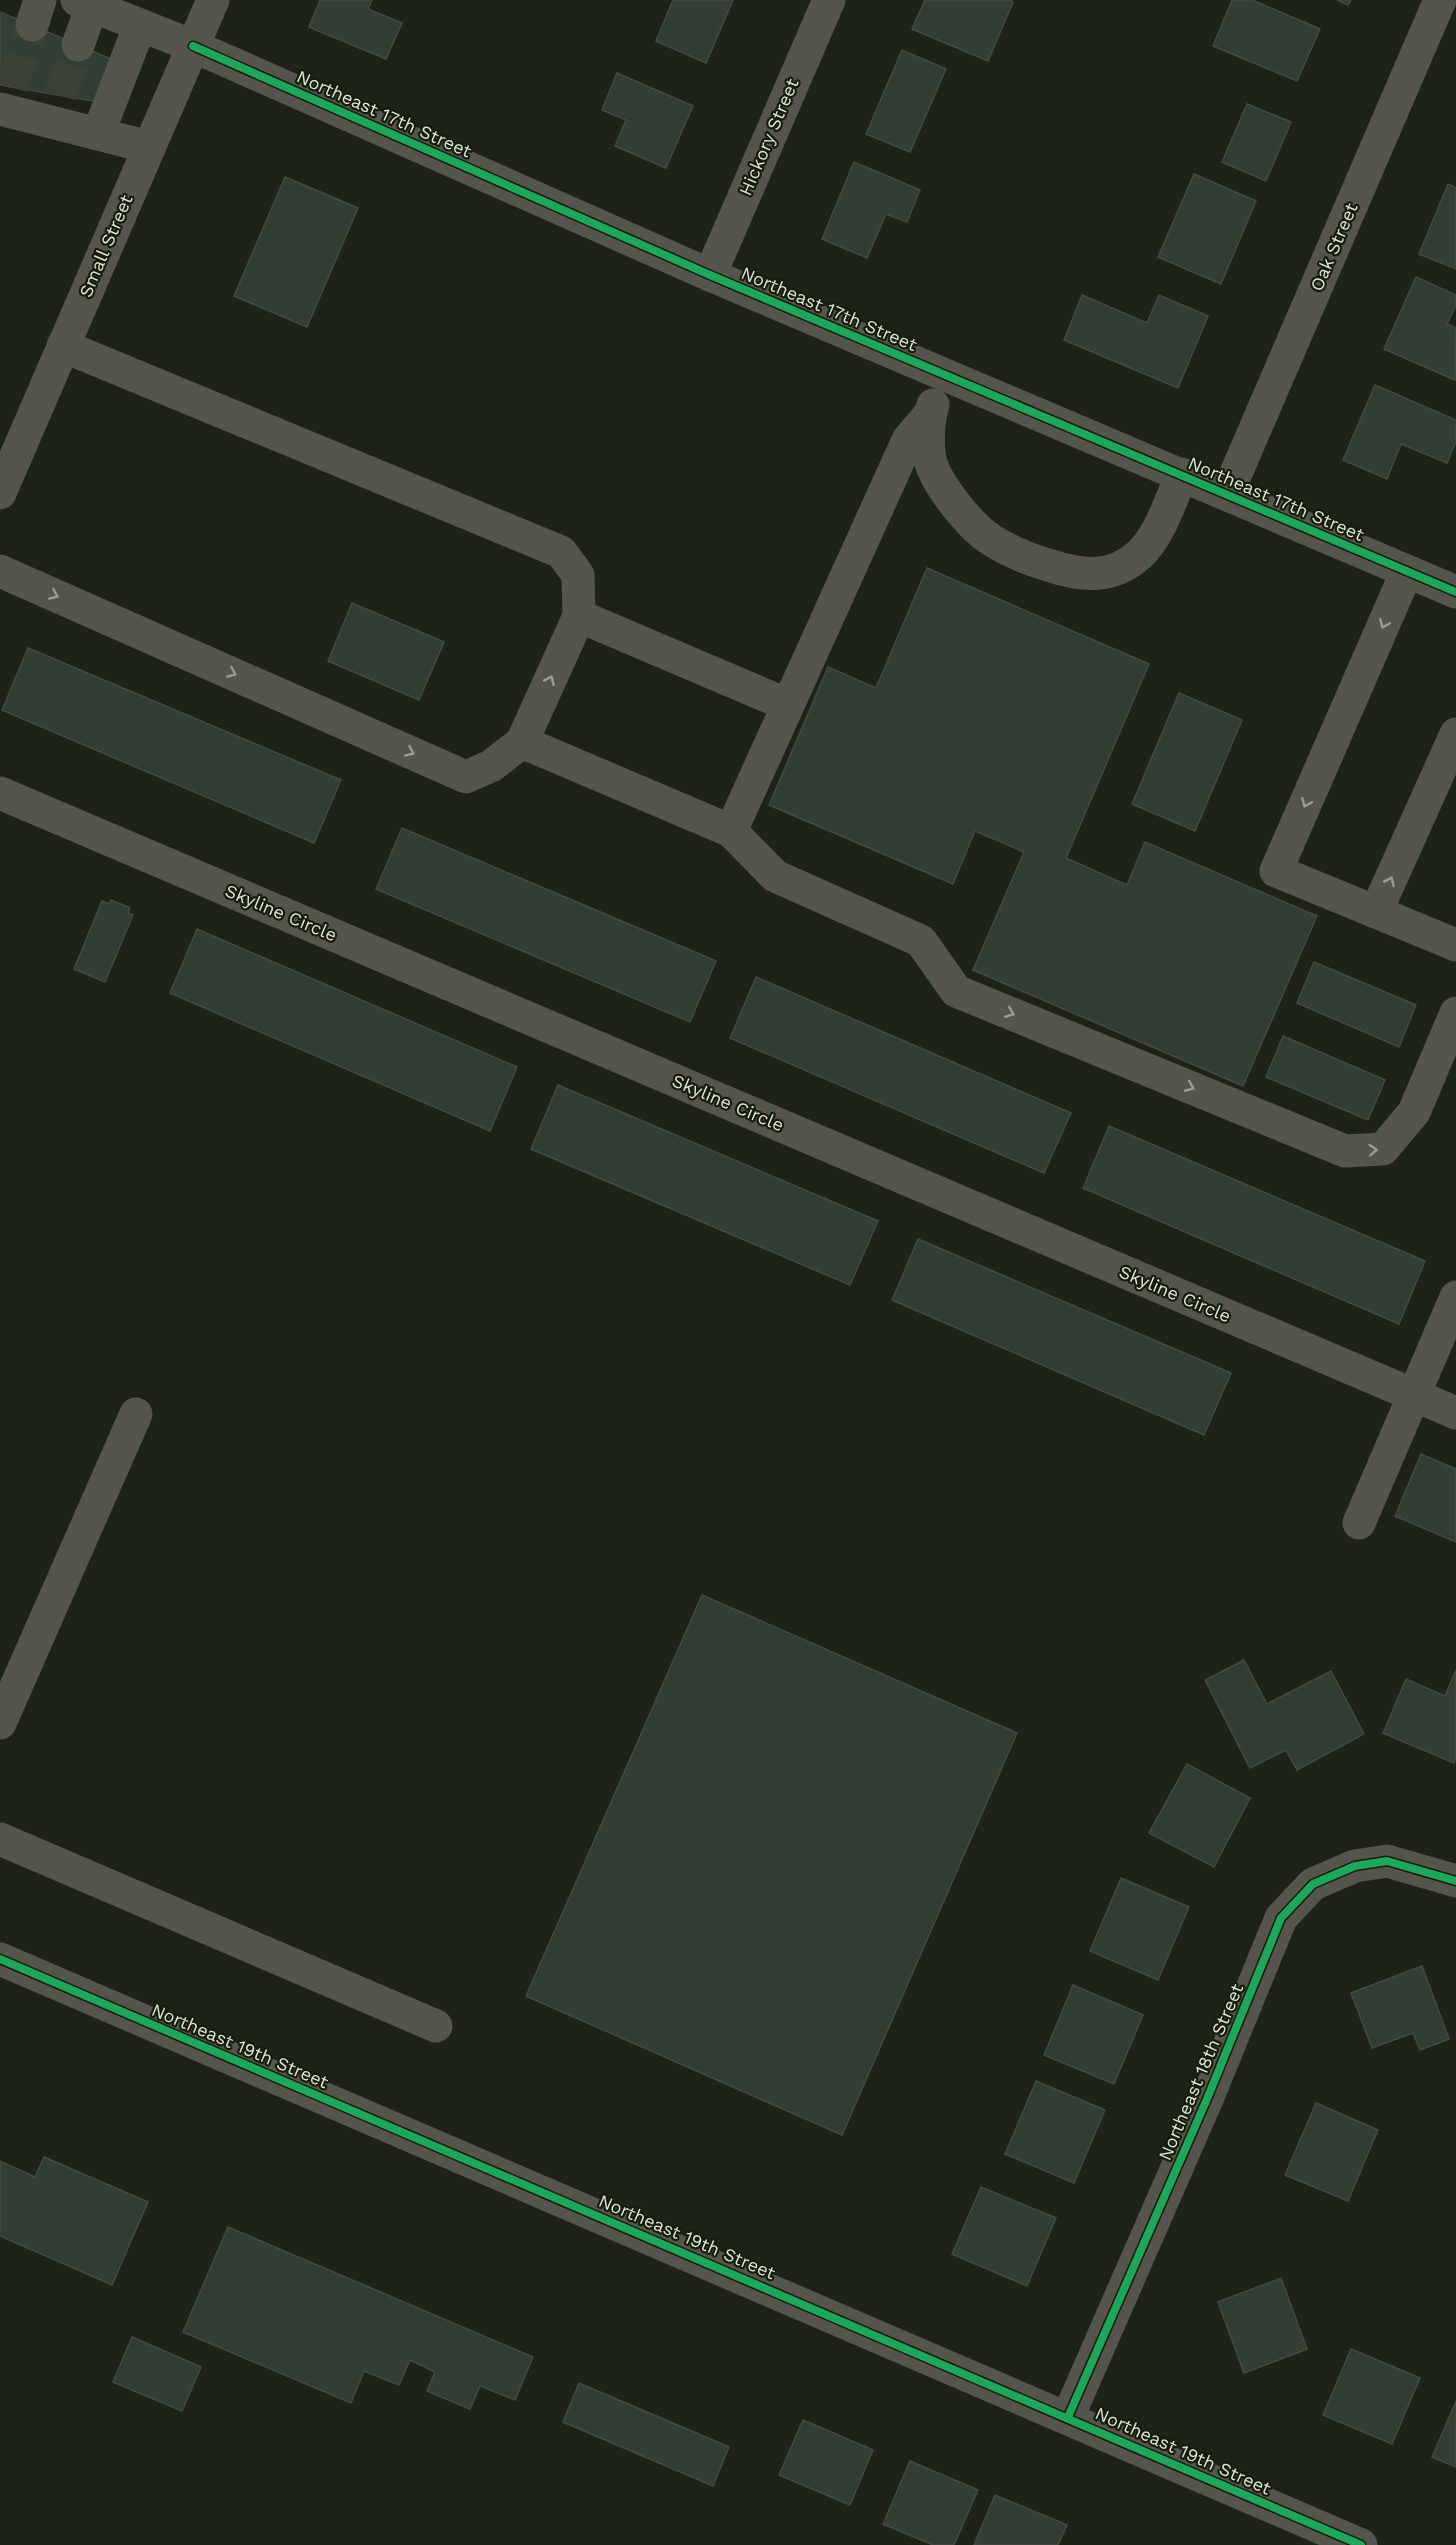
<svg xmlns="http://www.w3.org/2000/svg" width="1456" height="2545" font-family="'Work Sans',sans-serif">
  <rect width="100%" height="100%" fill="#1e2318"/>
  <g fill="#323e34" stroke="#434a43" stroke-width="1.5">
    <polygon points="320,0 372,0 368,9 402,23 386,59 309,27"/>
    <polygon points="673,0 733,0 706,63 656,41"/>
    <polygon points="925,0 1010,0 1013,2 988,61 912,29"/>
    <polygon points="1232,0 1252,0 1320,29 1297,81 1213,46"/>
    <polygon points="1337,0 1351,0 1348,5"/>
    <polygon points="0,12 111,59 104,103 0,85"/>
    <polygon points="902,50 946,69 910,152 866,134"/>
    <polygon points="617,73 693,106 666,168 615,146 626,120 602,110"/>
    <polygon points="1247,104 1291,122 1266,181 1222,162"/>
    <polygon points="854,162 920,190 907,222 886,214 867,258 822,239"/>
    <polygon points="1194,174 1256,201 1221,284 1158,257"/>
    <polygon points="285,177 358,208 307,327 234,296"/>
    <polygon points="1448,184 1456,188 1456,269 1419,254"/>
    <polygon points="1416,277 1456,295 1456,305 1447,324 1456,328 1455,380 1384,349"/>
    <polygon points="1082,295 1147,323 1159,295 1208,316 1178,388 1064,340"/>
    <polygon points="1375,385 1456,420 1456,441 1447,463 1401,444 1387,479 1343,460"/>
    <polygon points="927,568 1149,664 1066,858 1127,885 1145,842 1317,916 1243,1086 973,970 1024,852 975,831 953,884 769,805 828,667 876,688"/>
    <polygon points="352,603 444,642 419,700 328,661"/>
    <polygon points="28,648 341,780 314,843 2,710"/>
    <polygon points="1179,693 1242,720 1195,831 1132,804"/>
    <polygon points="402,828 716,961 690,1022 376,889"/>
    <polygon points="111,900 130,908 128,913 133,915 105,982 74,969 102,901 109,904"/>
    <polygon points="197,929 517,1067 490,1131 170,993"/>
    <polygon points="1314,962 1416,1005 1399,1047 1297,1003"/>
    <polygon points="756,977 1071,1113 1044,1173 730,1038"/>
    <polygon points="1283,1036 1385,1080 1368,1120 1266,1077"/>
    <polygon points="558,1085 878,1221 850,1285 531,1149"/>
    <polygon points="1109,1126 1425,1261 1399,1324 1083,1188"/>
    <polygon points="918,1239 1231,1373 1204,1435 892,1300"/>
    <polygon points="1421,1454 1456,1469 1456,1542 1395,1516"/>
    <polygon points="702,1595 1017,1733 842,2135 526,1996"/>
    <polygon points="1244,1660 1267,1704 1331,1671 1364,1734 1297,1770 1286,1750 1250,1768 1205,1680"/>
    <polygon points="1456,1670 1456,1757 1454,1763 1383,1733 1406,1679 1445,1696"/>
    <polygon points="1187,1764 1250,1798 1214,1867 1149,1833"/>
    <polygon points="1121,1878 1189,1907 1158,1980 1090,1951"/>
    <polygon points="1422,1966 1449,2039 1420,2050 1413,2033 1372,2048 1351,1993"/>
    <polygon points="1073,1985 1143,2015 1114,2084 1044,2055"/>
    <polygon points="1036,2081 1105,2110 1074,2183 1005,2154"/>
    <polygon points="1316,2103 1378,2130 1348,2201 1285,2175"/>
    <polygon points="44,2157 148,2202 112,2285 0,2236 0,2161 35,2177"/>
    <polygon points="981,2187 1056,2218 1027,2286 952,2254"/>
    <polygon points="228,2227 533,2357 515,2400 480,2386 470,2409 427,2391 435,2372 410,2360 399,2385 364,2371 351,2403 183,2332"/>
    <polygon points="1281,2278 1307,2349 1244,2373 1218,2302"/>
    <polygon points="132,2337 201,2367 182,2411 113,2382"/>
    <polygon points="1351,2349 1420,2378 1392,2444 1323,2415"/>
    <polygon points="579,2383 729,2447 713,2486 563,2422"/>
    <polygon points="1456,2401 1456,2467 1432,2457"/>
    <polygon points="803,2420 873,2450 850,2505 779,2475"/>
    <polygon points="910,2461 978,2490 954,2545 933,2545 883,2524"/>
    <polygon points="995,2495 1067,2525 1058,2545 974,2545"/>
  </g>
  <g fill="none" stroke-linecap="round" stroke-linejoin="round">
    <g stroke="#3b4035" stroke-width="33" stroke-dasharray="33 16" stroke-linecap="butt">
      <polyline points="12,87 32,25"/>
      <polyline points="60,95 78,45"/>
    </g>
    <g stroke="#55554d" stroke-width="33">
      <polyline points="77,0 193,46 710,275 1456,592"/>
      <polyline points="32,25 40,0"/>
      <polyline points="78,45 92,6"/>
      <polyline points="0,109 149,147"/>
      <polyline points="98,134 140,25"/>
      <polyline points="710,275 829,0"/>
      <path d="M933 405C928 420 927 444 930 459 935 483 970 526 990 539 1008 551 1028 559 1048 565 1081 576 1111 580 1139 555 1161 534 1170 501 1182 474"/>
      <polyline points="0,493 213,0"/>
      <polyline points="1227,494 1440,0"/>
      <polyline points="0,571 466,777 491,766 522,742 579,616 578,575 561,552 63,346"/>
      <polyline points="1407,571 1276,871 1376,912 1456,734"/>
      <polyline points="579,616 788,705"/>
      <polyline points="522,742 731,831 908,440 930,414"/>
      <polyline points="0,793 1456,1413"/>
      <polyline points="731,831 775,876 921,941 956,991 1345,1151 1383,1149 1414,1112 1456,1013"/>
      <polyline points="1376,912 1456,945"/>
      <polyline points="1359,1523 1456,1297"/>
      <polyline points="0,1723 136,1414"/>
      <polyline points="0,1839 436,2026"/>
      <polyline points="0,1959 1361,2545"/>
      <polyline points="1068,2417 1207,2099 1281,1918 1313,1884 1355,1866 1387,1861 1456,1881"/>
    </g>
    <defs>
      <g id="cycleway">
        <polyline points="193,46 710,275 1456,592"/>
        <polyline points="0,1959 1361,2545"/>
        <polyline points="1068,2417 1207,2099 1281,1918 1313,1884 1355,1866 1387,1861 1456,1881"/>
      </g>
    </defs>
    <use href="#cycleway" stroke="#151d0b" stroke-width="11"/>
    <use href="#cycleway" stroke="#20a55d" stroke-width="8"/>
  </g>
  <defs><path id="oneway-chevron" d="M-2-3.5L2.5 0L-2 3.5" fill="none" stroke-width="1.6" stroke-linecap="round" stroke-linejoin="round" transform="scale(1.5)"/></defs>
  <g stroke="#9a9d92">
    <use href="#oneway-chevron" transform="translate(54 595) rotate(24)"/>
    <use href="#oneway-chevron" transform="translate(1384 624) rotate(113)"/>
    <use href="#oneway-chevron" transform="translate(232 673) rotate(24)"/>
    <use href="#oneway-chevron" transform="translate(550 680) rotate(-66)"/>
    <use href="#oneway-chevron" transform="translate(410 752) rotate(24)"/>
    <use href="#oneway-chevron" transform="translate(1306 803) rotate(113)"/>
    <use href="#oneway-chevron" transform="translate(1390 881) rotate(-66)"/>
    <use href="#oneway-chevron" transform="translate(1010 1013) rotate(22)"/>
    <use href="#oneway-chevron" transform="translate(1190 1087) rotate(22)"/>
    <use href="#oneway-chevron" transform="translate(1373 1150) rotate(-3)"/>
  </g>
  <g text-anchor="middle" stroke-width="4.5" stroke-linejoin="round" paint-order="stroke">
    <g font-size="18" fill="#dfe5d8" stroke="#151d0b">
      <text transform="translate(384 114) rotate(24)" y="6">Northeast 17th Street</text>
      <text transform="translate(769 137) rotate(-67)" y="6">Hickory Street</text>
      <text transform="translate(106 246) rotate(-67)" y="6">Small Street</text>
      <text transform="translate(1334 247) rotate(-67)" y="6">Oak Street</text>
      <text transform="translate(829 309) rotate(23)" y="6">Northeast 17th Street</text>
      <text transform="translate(1276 499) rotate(23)" y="6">Northeast 17th Street</text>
      <text transform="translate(281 913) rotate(23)" y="6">Skyline Circle</text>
      <text transform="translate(728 1103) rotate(23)" y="6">Skyline Circle</text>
      <text transform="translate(1175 1294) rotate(23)" y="6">Skyline Circle</text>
      <text transform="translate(240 2046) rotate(23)" y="6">Northeast 19th Street</text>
      <text transform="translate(1201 2072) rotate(-67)" y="6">Northeast 18th Street</text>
      <text transform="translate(687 2237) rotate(23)" y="6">Northeast 19th Street</text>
      <text transform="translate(1183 2451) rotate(24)" y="6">Northeast 19th Street</text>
    </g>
  </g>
</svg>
